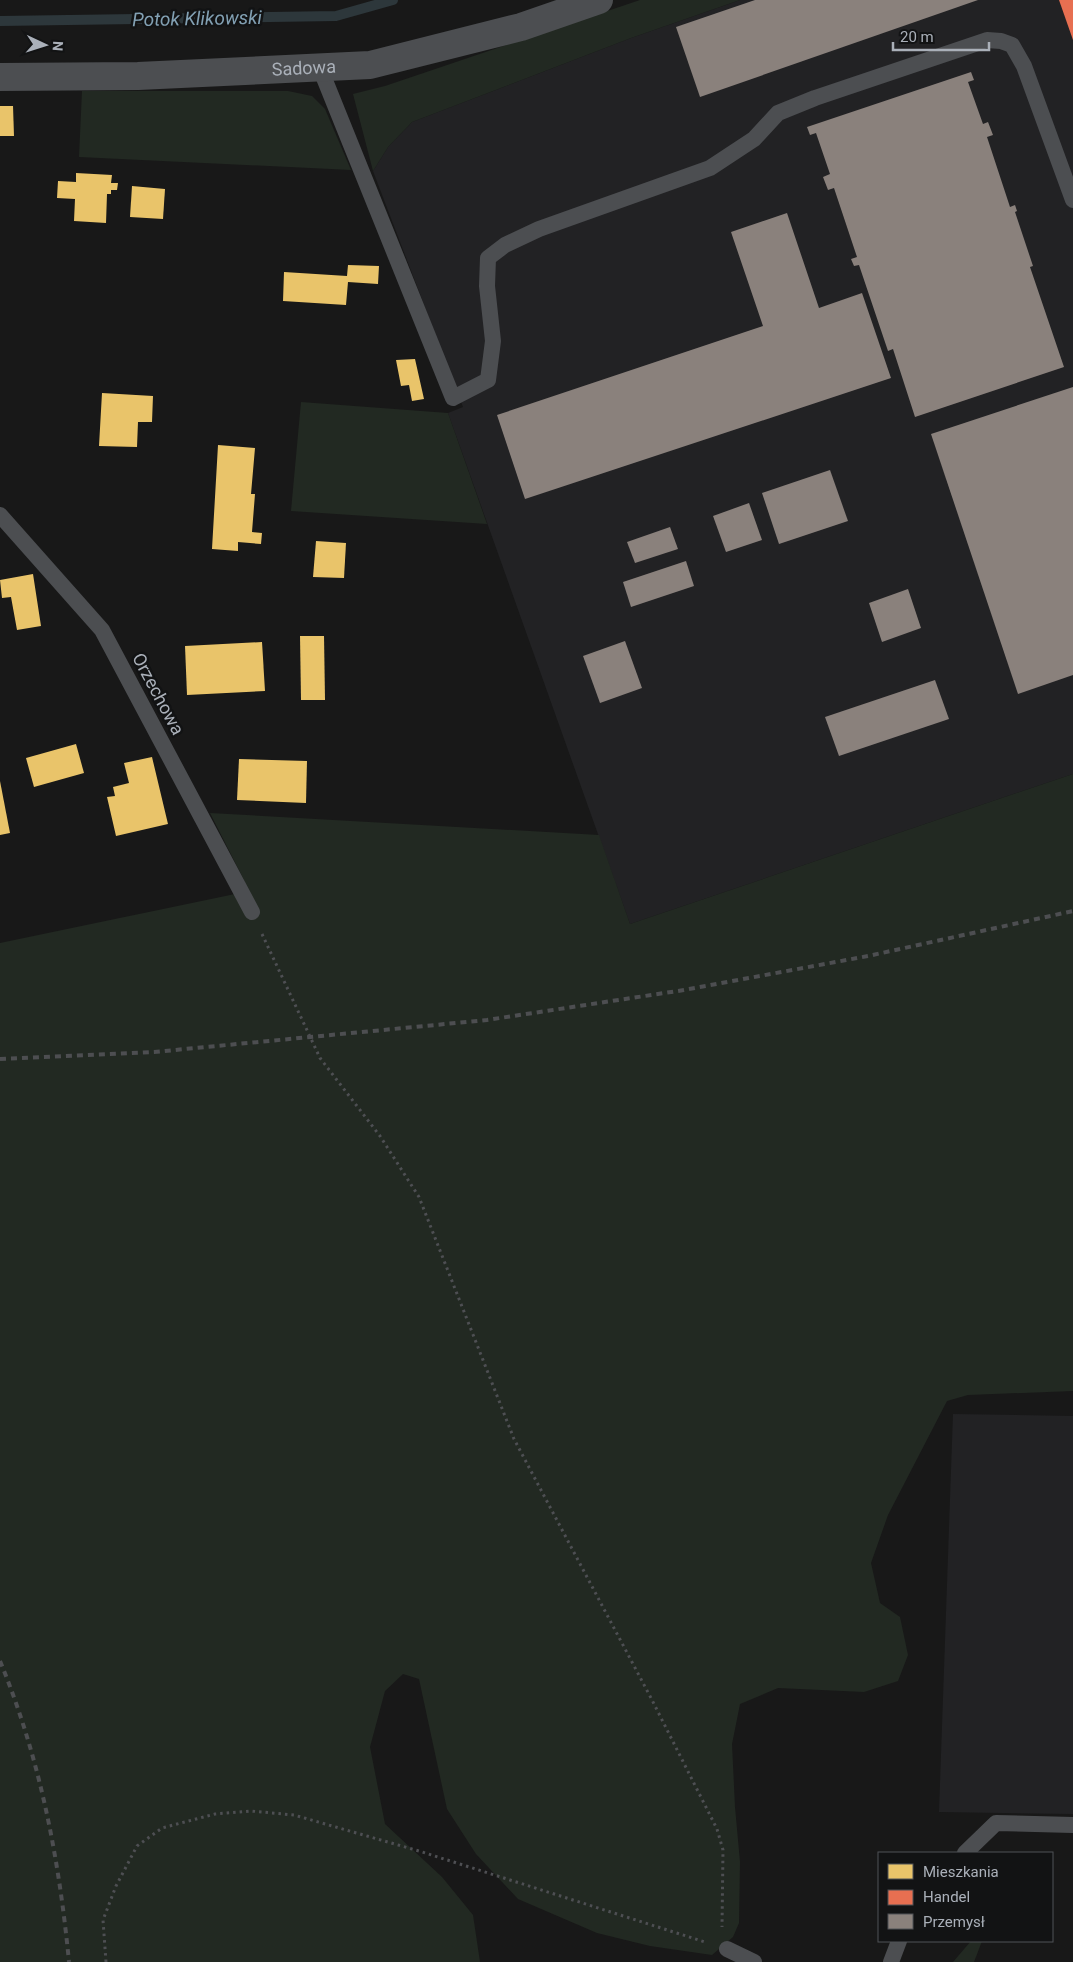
<svg xmlns="http://www.w3.org/2000/svg" width="1073" height="1962" font-family="Roboto,sans-serif">
  <rect width="100%" height="100%" fill="#181818"/>
  <g fill="#222224">
    <polygon points="740,0 1073,0 1073,774 630,924 448,413 463,407 373,171 388,147 412,122 631,38"/>
    <polygon points="953,1414 1073,1416 1073,1814 939,1812"/>
  </g>
  <g fill="#222922">
    <polygon points="640,0 740,0 631,38 412,122 388,147 373,171 353,94 385,86"/>
    <polygon points="82,91 288,91 312,96 325,109 351,170 79,157"/>
    <polygon points="301,402 448,413 487,524 291,511"/>
    <polygon points="1073,774 1073,1391 968,1395 947,1401 888,1515 871,1563 880,1603 900,1617 908,1655 898,1681 864,1692 778,1688 740,1704 732,1744 735,1807 740,1862 739,1923 733,1937 712,1955 650,1946 597,1933 518,1899 476,1854 447,1809 419,1679 403,1674 385,1691 370,1747 385,1824 442,1877 473,1915 480,1962 0,1962 0,943 235,894 245,882 210,813 599,835 630,924"/>
    <polygon points="971,1941 982,1941 974,1962 953,1962"/>
  </g>
  <g fill="#e9c46a">
    <polygon points="0,106 13,106 14,136 0,136"/>
    <polygon points="76,173 112,175 111,183 118,183 117,190 111,190 111,194 107,194 106,223 74,221 75,199 57,198 58,181 76,182"/>
    <polygon points="132,186 165,189 163,219 130,217"/>
    <polygon points="348,265 379,266 378,284 348,282 346,305 283,301 284,272 347,276"/>
    <polygon points="415,359 424,399 412,401 409,385 401,386 396,360"/>
    <polygon points="102,393 153,396 152,422 138,422 137,447 99,446"/>
    <polygon points="218,445 255,448 251,494 255,494 252,532 262,533 261,544 238,542 238,551 212,549"/>
    <polygon points="316,541 346,543 344,578 313,577"/>
    <polygon points="33,574 41,626 17,630 11,597 2,598 0,580"/>
    <polygon points="300,636 324,636 325,700 301,700"/>
    <polygon points="262,642 265,691 187,695 185,646"/>
    <polygon points="76,744 84,773 34,787 26,758"/>
    <polygon points="152,757 168,824 116,836 107,797 115,796 113,787 129,783 124,763"/>
    <polygon points="239,759 307,761 306,803 237,800"/>
    <polygon points="0,781 10,833 0,835"/>
  </g>
  <polygon fill="#e76f51" points="1059,0 1073,0 1073,40"/>
  <g fill="#8a817c">
    <polygon points="755,0 978,0 700,97 676,27"/>
    <polygon points="971,72 974,80 968,82 983,124 988,122 993,135 987,137 1010,207 1015,205 1017,211 1015,212 1033,266 1030,267 1064,367 915,417 893,349 888,351 859,265 854,266 851,259 857,257 834,188 828,190 823,177 830,174 816,133 810,135 807,127"/>
    <polygon points="787,213 819,308 862,293 891,378 525,499 497,415 763,326 731,232"/>
    <polygon points="1073,387 1073,675 1018,694 931,434"/>
    <polygon points="830,470 848,521 779,544 762,493"/>
    <polygon points="749,503 762,540 726,552 713,516"/>
    <polygon points="670,527 678,549 635,563 627,542"/>
    <polygon points="686,561 694,586 631,607 623,582"/>
    <polygon points="908,589 921,628 882,642 869,603"/>
    <polygon points="625,641 642,688 600,703 583,656"/>
    <polygon points="935,680 949,719 839,756 825,717"/>
  </g>
  <g fill="none" stroke-linecap="round" stroke-linejoin="round">
    <polyline stroke="#2d373b" stroke-width="10" points="0,21 336,16 393,0"/>
    <g stroke="#4e4f53" stroke-width="3" stroke-dasharray="2.5 4" stroke-linecap="butt">
      <polyline points="262,934 320,1058 380,1136 419,1197 514,1439 651,1698 717,1829 723,1850 722,1927"/>
      <polyline points="106,1962 103,1920 116,1886 137,1846 162,1828 215,1814 251,1811 294,1815 419,1851 705,1942"/>
    </g>
    <g stroke="#4c4e51" stroke-width="16">
      <polyline points="320,68 453,398 488,380 493,341 487,286 488,258 505,245 539,229 710,168 754,139 778,113 815,98 987,40 1001,41 1012,45 1024,66 1073,200"/>
      <polyline points="0,515 102,630 252,912"/>
      <polyline points="965,1853 996,1823 1073,1825"/>
      <polyline points="727,1949 754,1962"/>
      <polyline points="891,1962 899,1941"/>
    </g>
    <path stroke="#4c4e51" stroke-width="28" id="s1" d="M0 77 138 76 370 65 521 27 599 0"/>
    <g stroke="#4d4e51" stroke-width="4" stroke-dasharray="6 5" stroke-linecap="butt">
      <polyline points="0,1059 154,1052 487,1020 684,990 868,956 1073,911"/>
      <path d="M0 1661C40 1758 59 1858 69 1962"/>
    </g>
  </g>
  <g text-anchor="middle" stroke-width="5" stroke-linejoin="round" paint-order="stroke">
    <g font-size="18" fill="#aab0b9" stroke="#121314">
      <text dy="6" stroke="none"><textPath href="#s1" startOffset="304">Sadowa</textPath></text>
      <text transform="translate(158 694) rotate(62)" y="6">Orzechowa</text>
    </g>
    <g font-size="19" font-style="italic" fill="#82a0b3" stroke="#121314">
      <text transform="translate(197 18) rotate(-1)" y="7">Potok Klikowski</text>
    </g>
  </g>
  <rect x="878" y="1852" width="175" height="90" fill="#121314" stroke="#4f5256"/>
  <rect x="888" y="1864" width="25" height="15" fill="#e9c46a" stroke="#4f5256"/>
  <text x="923" y="1877" font-size="15" fill="#aab0b9">Mieszkania</text>
  <rect x="888" y="1890" width="25" height="15" fill="#e76f51" stroke="#4f5256"/>
  <text x="923" y="1902" font-size="15" fill="#aab0b9">Handel</text>
  <rect x="888" y="1914" width="25" height="15" fill="#8a817c" stroke="#4f5256"/>
  <text x="923" y="1927" font-size="15" fill="#aab0b9">Przemysł</text>
  <g transform="translate(45 45) rotate(94)" stroke="#121314" stroke-width="4" paint-order="stroke">
  <path d="M0-4L9 19L0 12L-9 19Z" fill="#aab0b9"/>
  <text y="-8" font-size="14" font-weight="bold" text-anchor="middle" fill="#aab0b9">N</text>
  </g>
  <path d="M893 42v8h96v-8" fill="none" stroke="#aab0b9" stroke-width="2.5"/>
  <text x="900" y="42" font-size="15" fill="#aab0b9" stroke="#121314" stroke-width="4" paint-order="stroke">20 m</text>
</svg>
